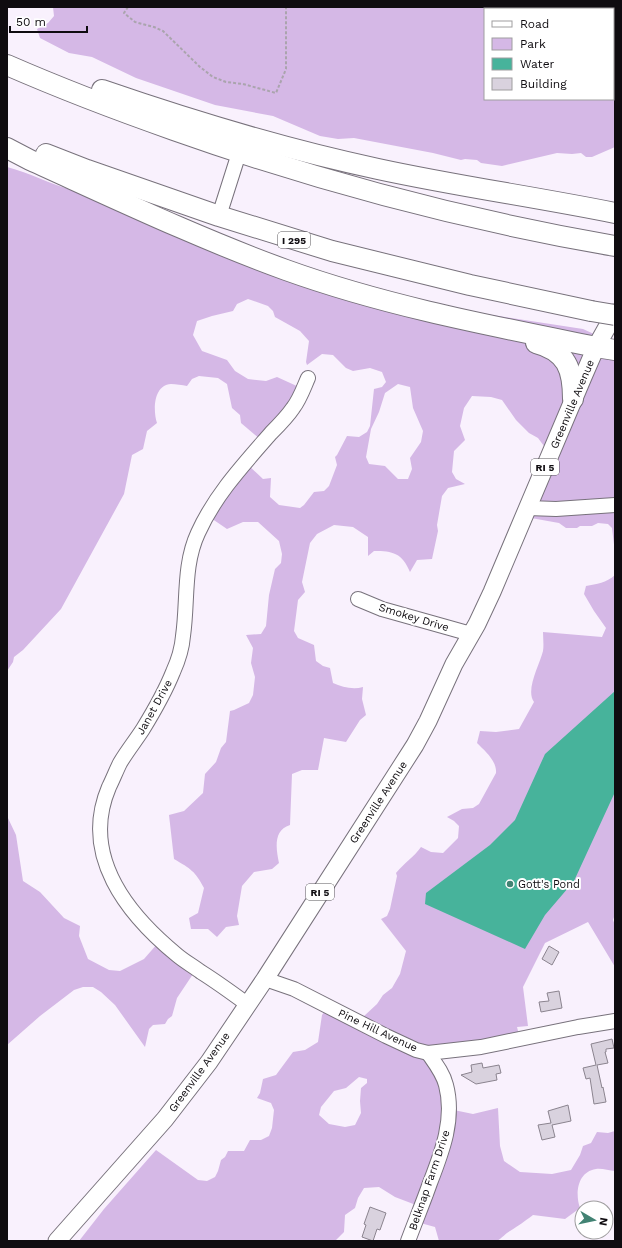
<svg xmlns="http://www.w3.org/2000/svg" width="622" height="1248" font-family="'Work Sans',sans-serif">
  <rect width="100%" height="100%" fill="#f9f1fd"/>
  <g fill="#d5b8e6" fill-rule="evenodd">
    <path d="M53 7H615V147L592 157H586L581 153 572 154 557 153 502 166 481 163 477 160 465 159 461 160 433 153 354 138 338 139 320 136 273 116 215 105 136 78 92 57 69 53 40 38 37 29 48 23 54 16ZM485 9H613V99H485Z"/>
    <path d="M7 167C30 173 50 184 72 190L338 280 369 285 381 291 453 309 583 329 607 340 615 342V553L612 528 608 524 598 523 592 526H580L577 528H566L559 523 531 518 547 450 538 438 529 433 516 420 502 400 491 397 472 396 464 408 460 426 465 440 454 451 452 472 456 479 465 484 448 488 442 496 437 525 438 531 432 559 417 560 410 572C402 553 393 551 374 551L368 556V537L353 527 334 525 317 534 310 543 302 582 305 592 298 600 294 631 298 638 314 645 316 661 323 666 330 668 333 683C342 687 353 690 363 687L362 699 366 715 360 720 346 742 324 738 318 770H302L292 774 290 825C273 830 276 849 279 863L272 869 254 872 242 886 237 916 239 925 226 927 217 937 208 929H191L189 918 198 913 204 888C195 871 191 869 174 859L169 815 184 811 203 793 205 774 216 762 221 748 226 742 230 711 234 710 249 703 253 695 255 677 251 663 253 648 246 635 261 634 266 626 269 595 275 569 281 563 282 554 279 541 258 522H243L227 529 205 514 245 462 263 479 271 478 270 497 279 505 300 508 304 505 314 492 324 491 329 486 337 465 335 457 337 455 347 436 359 437 367 432 370 426 374 389 382 387 386 382 382 372 370 368 353 371 346 368 333 355 322 354 307 365 306 362 309 341 300 331 275 317 273 311 268 306 248 299 237 304 233 311 212 316 197 321 193 335 202 351 227 360 235 371 248 379 266 381 277 377 299 387 292 402 260 439 241 423 240 415 232 408 227 384 218 378 199 376 192 379 187 386C182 385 176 384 171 384 153 385 153 411 157 423L147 431 143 449 132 455 124 494 61 609 23 650 14 657 13 662 7 671ZM398 384 410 387 413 408 423 431 421 442 410 458 412 469 408 479H398L385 466 369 464 366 457 371 429 379 412 385 393Z"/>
    <path d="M615 575V914L613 920 615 925V967L588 922 545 943 523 987 528 1026 517 1027 519 1035 433 1055 449 1109 473 1114 498 1108 500 1146 504 1161 520 1172 552 1174 571 1170 580 1155 583 1146 591 1143 597 1132 608 1133 615 1131V1171C609 1171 602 1168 596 1169 577 1172 575 1194 580 1208L565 1219 533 1215C524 1222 519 1225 510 1231 506 1233 502 1238 497 1241H439L435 1227 413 1221 416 1205 395 1197 379 1187 364 1188 358 1198 355 1208 345 1215 344 1232 335 1241H79L104 1209 156 1150 198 1180 207 1181 215 1177 218 1171 221 1160 225 1157 228 1151H244L250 1140H261L269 1136 272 1128 274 1110 271 1103 257 1098 260 1093 263 1079 276 1075 293 1052 305 1050 318 1042 322 1015 328 1007 363 1017 377 1004 383 995 392 988 400 974 406 951 381 919 387 916 390 909 397 876 396 873C404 863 414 857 421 847L431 852 443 853 458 838 459 826 454 821 447 817 462 809 473 808 479 804 496 773C497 761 485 751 477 743L480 731 496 732 519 729 534 702C525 690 540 664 543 651 544 645 543 638 543 632L602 637 606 628 594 611 584 594 586 586C597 584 606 583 615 575ZM359 1077 367 1079V1083L361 1088 360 1101 361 1113 355 1125 345 1127 329 1124 319 1115 321 1107 334 1091 346 1088Z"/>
    <polygon points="7,816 16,835 23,881 40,892 64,918 80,926 79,936 88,959 109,970 120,971 144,959 158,943 195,971 177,998 172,1016 168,1019 165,1024 153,1025 149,1029 145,1047 115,1005 101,992 93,987 83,987 74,990 40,1016 7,1045"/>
  </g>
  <polygon fill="#47b39b" points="615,691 615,792 574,881 545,915 525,949 425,904 426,893 490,845 515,820 545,754"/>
  <g fill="#d9d2de" stroke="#8b848f">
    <polygon points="549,946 559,952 552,965 542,959"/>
    <polygon points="559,991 562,1008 541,1012 539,1002 549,1001 547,993"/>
    <polygon points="612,1039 614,1048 606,1049 606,1052 605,1052 608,1063 597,1065 602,1088 603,1087 606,1102 594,1104 590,1078 586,1079 583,1068 596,1065 591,1044"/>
    <polygon points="482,1063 483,1068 499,1065 501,1073 496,1074 497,1080 476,1084 461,1075 472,1072 471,1065"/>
    <polygon points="568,1105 571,1121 552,1125 555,1137 542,1140 538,1125 551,1123 548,1111"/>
    <polygon points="370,1207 386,1213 380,1230 377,1229 373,1241 362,1237 366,1225 364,1224"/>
  </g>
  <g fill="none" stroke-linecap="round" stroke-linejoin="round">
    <defs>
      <g id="minor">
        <polyline points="219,216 239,153"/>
        <polyline points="528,508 556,509 615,505"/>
        <polyline points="358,599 382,609 471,634"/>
        <polyline points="265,979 294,989 386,1036 416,1050 428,1053 481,1047 578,1027 615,1021"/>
        <path d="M247 1004C232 993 217 982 201 972 193 966 184 961 177 955 127 914 80 855 109 787 113 779 116 771 120 763 127 751 136 740 143 729 154 711 165 692 173 672 178 661 182 649 183 636 188 602 183 565 198 533 215 495 244 464 271 433 279 425 287 417 293 408 300 399 304 387 308 378"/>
        <path d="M408 1241C415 1222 423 1203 430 1183 442 1152 455 1119 446 1085 443 1073 435 1063 428 1053"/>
      </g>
      <polyline id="major" points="57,1241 165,1119 209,1062 265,979 415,745 428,721 454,664 477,624 492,592 583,377 596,347 615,313"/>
      <g id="highway">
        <path d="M7 65C62 89 117 110 174 130 318 181 465 220 615 246"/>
        <path d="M102 90C192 121 284 149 378 169 456 186 536 197 615 213"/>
        <path d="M7 148 30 160C114 198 198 238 286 270 386 306 492 326 596 347L615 350"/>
        <polyline points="46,154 87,170 219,216 332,251 470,285 591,311"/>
        <path d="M536 343C567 351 573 370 573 399"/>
      </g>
    </defs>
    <use href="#minor" stroke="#78727c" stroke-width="16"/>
    <use href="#major" stroke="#78727c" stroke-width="19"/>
    <use href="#highway" stroke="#78727c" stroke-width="22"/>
    <polyline stroke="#aaa4ad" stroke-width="2" stroke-dasharray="3 2" stroke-linecap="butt" points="128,7 124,13 135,22 154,27 163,31 200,67 213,77 226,82 243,84 276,93 286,69 286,7"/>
    <use href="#minor" stroke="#fff" stroke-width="14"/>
    <use href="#major" stroke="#fff" stroke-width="17"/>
    <use href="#highway" stroke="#fff" stroke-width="20"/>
    <defs>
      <polyline id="highway-bridge" points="591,311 615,315"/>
    </defs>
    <use href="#highway-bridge" stroke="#78727c" stroke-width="22" stroke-linecap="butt"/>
    <use href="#highway-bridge" stroke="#fff" stroke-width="20"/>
  </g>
  <circle fill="#428373" stroke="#fff" stroke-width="1.5" cx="510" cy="884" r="4"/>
  <g text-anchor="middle" stroke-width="4" stroke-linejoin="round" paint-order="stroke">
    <g fill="#fff" stroke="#575558" stroke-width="1">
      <rect x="278" y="232" width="32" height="16" rx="3"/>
      <rect x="531" y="459" width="28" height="16" rx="3"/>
      <rect x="306" y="884" width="28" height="16" rx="3"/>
    </g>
    <g font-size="10" font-weight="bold" fill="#0f0c10">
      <text x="294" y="244">I 295</text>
      <text x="545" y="471">RI 5</text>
      <text x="320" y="896">RI 5</text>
    </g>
    <g font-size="11" fill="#0f0c10" stroke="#fff">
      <text transform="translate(572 404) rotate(-67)" y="4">Greenville Avenue</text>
      <text transform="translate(414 617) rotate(17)" y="4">Smokey Drive</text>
      <text transform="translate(154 707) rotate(-61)" y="4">Janet Drive</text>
      <text transform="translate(378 802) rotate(-57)" y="4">Greenville Avenue</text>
      <text transform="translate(378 1030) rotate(25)" y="4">Pine Hill Avenue</text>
      <text transform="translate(199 1072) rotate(-54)" y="4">Greenville Avenue</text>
      <text transform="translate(429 1180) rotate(-71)" y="4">Belknap Farm Drive</text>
    </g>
    <g font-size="11" fill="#0f0c10" stroke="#fff" text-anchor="start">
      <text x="518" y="888">Gott's Pond</text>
    </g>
  </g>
  <rect width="622" height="1248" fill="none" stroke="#0f0c10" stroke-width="16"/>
  <rect x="484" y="8" width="130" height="92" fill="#ffffff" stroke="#9f9e9f"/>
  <rect x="492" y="21" width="20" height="6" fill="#ffffff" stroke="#9f9e9f"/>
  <text x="520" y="28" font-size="12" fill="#0f0c10">Road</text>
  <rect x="492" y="38" width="20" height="12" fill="#d5b8e6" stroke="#9f9e9f"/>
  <text x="520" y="48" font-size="12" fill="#0f0c10">Park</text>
  <rect x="492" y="58" width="20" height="12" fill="#47b39b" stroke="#9f9e9f"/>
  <text x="520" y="68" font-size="12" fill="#0f0c10">Water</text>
  <rect x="492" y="78" width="20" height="12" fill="#d9d2de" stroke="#9f9e9f"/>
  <text x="520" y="88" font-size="12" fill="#0f0c10">Building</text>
  <g transform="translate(594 1220) rotate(99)"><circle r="19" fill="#ffffff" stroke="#9f9e9f"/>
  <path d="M0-3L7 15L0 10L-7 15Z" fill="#428373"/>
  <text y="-6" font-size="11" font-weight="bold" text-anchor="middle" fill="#0f0c10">N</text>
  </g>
  <path d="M10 26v6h77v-6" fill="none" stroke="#0f0c10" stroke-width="2"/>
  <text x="16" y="26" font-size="12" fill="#0f0c10" stroke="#ffffff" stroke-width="3" paint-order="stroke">50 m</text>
</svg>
